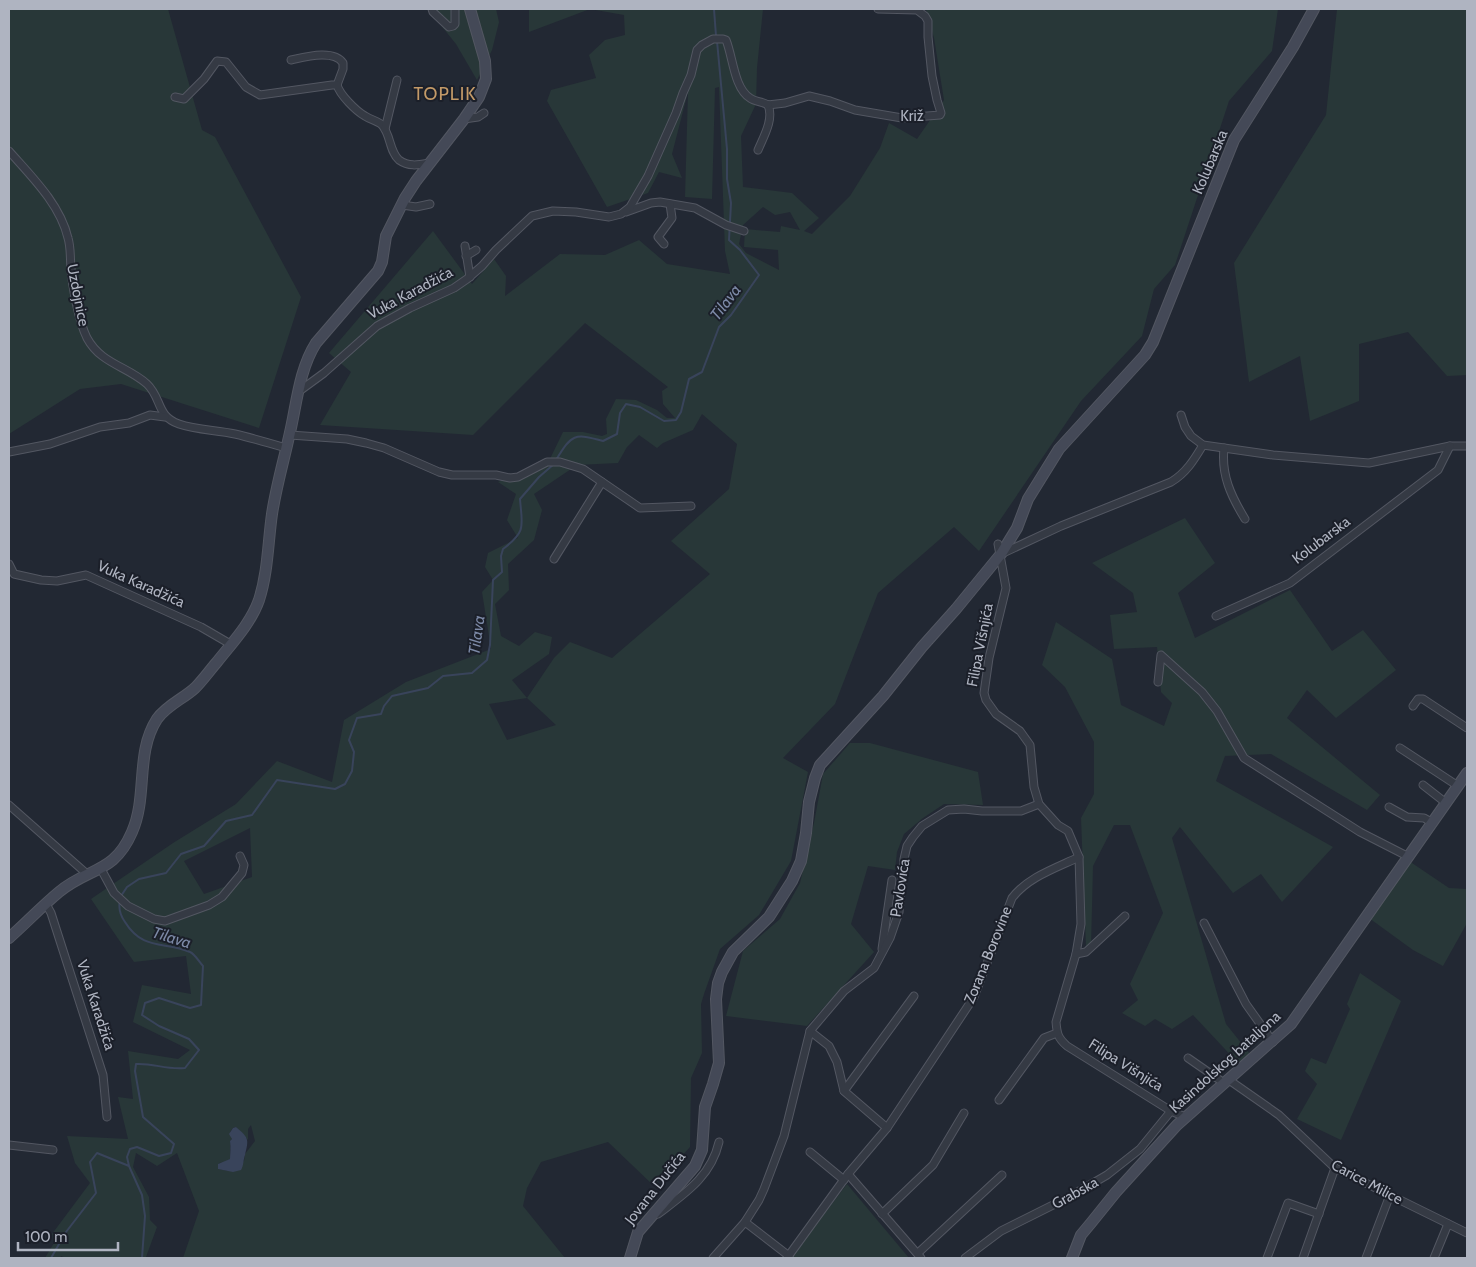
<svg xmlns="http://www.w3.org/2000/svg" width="1476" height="1267" font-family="Cabin,sans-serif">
  <rect width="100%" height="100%" fill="#222833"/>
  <g fill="#283738" fill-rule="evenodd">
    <polygon points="9,9 168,9 202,130 215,137 301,297 259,428 121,384 80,389 9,434"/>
    <polygon points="430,9 496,9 499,22 492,50 477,80 456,44 431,13"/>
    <path d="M529 9H763L757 68 756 104 741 136 743 187 792 193 819 218 804 231 812 234 850 196 880 148 889 123 917 139 944 100 934 38 926 9H1278L1272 51 1229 101 1175 265 1154 289 1142 336 1081 401 979 551 954 527 878 593 835 704 783 758 808 772 791 861 759 915 720 949 704 994 701 1004 702 1053 691 1078 690 1147 654 1186 608 1142 541 1162 527 1188 523 1206 565 1258H183L199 1211 177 1153 157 1166 136 1153 133 1167 149 1197 150 1220 157 1227 146 1257 148 1258H66L61 1256 60 1258H45L54 1243 52 1234 90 1183 75 1163 67 1136 128 1139 118 1097 133 1099 128 1051 178 1059 190 1050 133 1022 142 985 191 994 186 956 134 962 91 899 173 843 236 804 277 761 332 782 344 720 406 682 491 649 482 592 493 580 485 567 488 553 518 538 507 520 516 494 498 482 548 463 563 432H583L602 436 607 434 606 419 616 399 636 400 657 410 667 418H675L663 404 662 391 668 387 585 323 473 435 320 425 351 372 329 353 433 231 472 284 494 259 506 276 505 296 560 254 605 255 639 240 667 264 730 274 725 251 719 87 715 88 712 199 685 197 688 92 672 154 682 178 659 172 648 193 607 207 547 101 551 90 596 78 589 55 605 40 625 35 624 15 590 9 529 32ZM763 207 775 215 790 212 800 230 781 226 780 232 745 229 744 247 778 250 779 270 746 253 739 244 743 225ZM702 414 737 444 729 489 671 541 710 574 612 658 570 642 554 658 527 698 512 680 549 654 552 637 535 632 519 646 501 636 495 604 509 590 508 564 534 540 542 510 534 494 577 465 618 463 627 447 639 435 657 448 663 443 693 430ZM527 698 556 725 507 740 489 704ZM250 828 252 877 204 894 184 861ZM251 1125 255 1141 245 1154 244 1161 229 1171 218 1169 219 1163 225 1162 230 1159C230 1153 231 1148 230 1141L232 1139 230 1132 233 1128 236 1127 248 1140V1129Z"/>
    <polygon points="1337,9 1467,9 1467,375 1447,376 1408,332 1359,344 1359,401 1310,421 1300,356 1249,382 1234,263 1326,115"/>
    <polygon points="1185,518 1215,563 1178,593 1195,638 1290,590 1332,651 1363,630 1396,670 1336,718 1307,690 1287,718 1380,795 1367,810 1271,754 1225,756 1216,781 1333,847 1282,902 1261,874 1233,893 1180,827 1172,838 1226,1024 1250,1054 1238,1063 1193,1015 1172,1029 1155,1019 1145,1026 1122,1013 1138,1000 1130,984 1163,913 1130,825 1114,825 1093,866 1091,947 1086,947 1081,818 1094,794 1094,742 1065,687 1042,665 1056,622 1112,659 1121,705 1164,726 1172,703 1161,692 1157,647 1114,649 1110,615 1137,612 1133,593 1092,563"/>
    <polygon points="850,743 870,743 978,772 983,805 944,804 923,818 904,834 897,852 895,870 868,866 851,924 874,952 807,1026 726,1016 743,951 780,919 800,883 814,823 823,774"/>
    <polygon points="1409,861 1449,888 1467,889 1467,923 1443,966 1413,950 1369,918"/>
    <polygon points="1360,973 1401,1001 1341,1140 1297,1119 1317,1084 1305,1071 1311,1058 1326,1064 1350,1009 1347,1004"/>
    <polygon points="847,1184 909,1258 791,1258"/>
  </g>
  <path fill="#39445b" d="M236 1127C249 1138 249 1139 245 1155 243 1160 244 1165 241 1170L233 1172 218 1169V1164L230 1159C230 1154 231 1148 230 1141L232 1139 229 1134 233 1128Z"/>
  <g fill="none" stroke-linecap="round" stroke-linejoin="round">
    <g stroke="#39445b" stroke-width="2">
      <polyline points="714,9 716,36"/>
      <path d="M556 460C572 434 574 433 603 441L617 434 620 413 626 404 640 407 664 421 676 420 681 412 689 379 702 372 719 327 731 315 759 275 740 250 729 240 731 203 727 179V149L717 41"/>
      <path d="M121 896 127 887 139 879 166 873 181 854 204 846 226 821 252 815 277 780 335 789 345 784 352 771 354 752 349 740 357 718 381 714 384 706 392 696 428 688 443 676 472 673 487 660 490 645 493 580 502 572 501 556 503 549C527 531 522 526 520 499L539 477 554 464"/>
      <polyline points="129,1166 142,1195 145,1216 142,1258"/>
      <path d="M51 1258 66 1232 96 1193 90 1162 97 1153 129 1166 127 1157 130 1149 137 1147 159 1156 171 1153 174 1144 143 1117 135 1071 136 1064C154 1063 166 1070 185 1068L199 1050 189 1039 159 1026 142 1015 145 1003 159 998 190 1008 201 1005 203 966C199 962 195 954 190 952 164 941 143 951 125 922 120 915 118 909 120 900"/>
    </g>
    <defs>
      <g id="street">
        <polyline points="432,9 433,12 449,27 453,26 455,24 455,9"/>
        <path d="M291 60C305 57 334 49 343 63V69L337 85"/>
        <path d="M175 97 184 99 204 79 217 61 226 62 246 87 260 95 332 85H337C340 95 356 111 365 116 371 120 378 121 382 125 391 135 389 151 399 160 409 167 418 165 429 163"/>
        <polyline points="768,105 785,103 809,96 830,101 855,110 902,118 940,115 941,113 937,100 932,76 928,37 928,21 925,16 917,10 878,9"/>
        <polyline points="464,119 478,117 484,113"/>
        <polyline points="385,129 397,80"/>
        <path d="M758 150C764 136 774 119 768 105"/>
        <path d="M9 151C31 176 60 204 68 238 71 248 70 258 71 268 72 286 79 322 87 338 101 364 127 366 147 384 162 398 156 416 179 424 196 430 217 430 235 434 252 438 269 443 286 448"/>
        <polyline points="402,205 416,207 430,204"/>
        <polyline points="626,212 651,203 660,202 695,208 726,225 744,231"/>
        <polyline points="664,244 658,237 672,218 670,204"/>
        <polyline points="465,246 470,277"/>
        <polyline points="466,256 476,250"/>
        <path d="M298 392 324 373 377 326 410 308 454 288 467 279 482 266 496 250 532 216 553 211 576 212 609 217 621 214 630 207 648 176 676 113 683 93 691 75 697 50 702 45 713 39H723L726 40C733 57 734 88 750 98 755 102 762 101 768 105"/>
        <polyline points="1181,415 1185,427 1191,436 1203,445 1273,455 1369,463 1450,446 1467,446"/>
        <polyline points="290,435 347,439 366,443 384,448 439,472 452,475 496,475 510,478 518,477 547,462 560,462 583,469 640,508 691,506"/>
        <path d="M1224 448C1221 475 1231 496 1245 519"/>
        <polyline points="9,452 50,444 100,427 129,423 150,415 165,417"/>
        <path d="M998 544 1006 588 989 658 984 693 986 700 996 714 1020 731 1030 745 1034 787 1039 804 1058 825 1068 831 1079 857 1081 924 1076 954 1056 1022C1057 1034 1058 1038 1067 1046L1171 1111 1185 1117"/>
        <path d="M1001 554 1061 526 1171 482C1186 473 1194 460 1203 445"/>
        <polyline points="554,559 602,482"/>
        <polyline points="9,564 14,574 41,580 57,581 86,575 201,627 232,645"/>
        <polyline points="1216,616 1290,583 1438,470 1450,446"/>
        <polyline points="1158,682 1161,655 1202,692 1217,711 1244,758 1360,832 1409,857"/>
        <polyline points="1413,706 1418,699 1423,699 1467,728"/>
        <polyline points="1400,748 1458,786"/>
        <polyline points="1423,785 1446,803"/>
        <polyline points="9,805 87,874"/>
        <polyline points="1389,807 1407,817 1424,818 1433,823"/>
        <polyline points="101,869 114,893 128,906 154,919 165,921 209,905 222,897 242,873 244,865 240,856"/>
        <polyline points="46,904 51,913 103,1075 107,1117"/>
        <polyline points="1204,923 1246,1004 1273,1042"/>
        <polyline points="882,949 892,880"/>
        <polyline points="1076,954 1086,952 1125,916"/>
        <polyline points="810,1031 829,1046 837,1062 844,1091 887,1128"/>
        <polyline points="1188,1058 1224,1083"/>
        <polyline points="1229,1080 1279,1115 1335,1168 1467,1233"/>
        <polyline points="844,1091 914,996"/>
        <polyline points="999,1100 1044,1038 1057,1033"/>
        <polyline points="9,1145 53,1150"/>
        <polyline points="810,1152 844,1180"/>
        <polyline points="848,1174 921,1258"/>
        <path d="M658 1214C684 1194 711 1177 719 1142"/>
        <polyline points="882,1214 933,1165 964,1113"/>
        <polyline points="745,1222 789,1256"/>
        <polyline points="918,1253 1002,1175"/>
        <polyline points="713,1258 745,1222 759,1200 764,1189 784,1136 810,1031 844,991 874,968 890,938 899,912 904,859 907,846 913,837 922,826 948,810 964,809 982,811 1021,811 1039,804"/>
        <path d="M787 1258 848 1174 887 1128 974 997 1012 898C1028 877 1056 868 1079 857"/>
        <polyline points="965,1258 1001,1231 1069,1197 1107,1175 1140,1149 1171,1111"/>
        <polyline points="1267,1258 1288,1203 1319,1214"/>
        <polyline points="1303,1258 1335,1168"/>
        <polyline points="1366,1258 1390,1195"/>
        <polyline points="1434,1258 1448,1224"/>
      </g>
      <g id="secondary">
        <path d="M9 938C26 923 41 907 59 892 89 867 114 874 132 832 148 796 135 753 157 719 167 705 183 699 195 688 203 680 210 670 217 662 232 643 251 623 259 600 268 572 268 542 272 514 277 481 287 450 293 418 298 392 302 365 316 343L378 271 382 262 386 236 405 198 416 181 464 119 479 97 486 79 485 61 470 9"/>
        <polyline points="630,1258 638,1232 695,1166 702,1150 705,1107 713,1084 719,1063 716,999 718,983 722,972 733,952 769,917 792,881 801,861 806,833 809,802 815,778 820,765 883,696 922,647 956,609 1001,554 1017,528 1028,499 1059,449 1145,355 1153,342 1234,140 1293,47 1314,9"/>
        <polyline points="1072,1258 1081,1235 1091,1223 1116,1192 1177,1125 1291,1024 1467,773"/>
      </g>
    </defs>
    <use href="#street" stroke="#535762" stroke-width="9"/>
    <use href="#secondary" stroke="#535762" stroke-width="12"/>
    <use href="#street" stroke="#353a44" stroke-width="7"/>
    <use href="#secondary" stroke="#444957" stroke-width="10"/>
  </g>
  <g text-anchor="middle" stroke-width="4" stroke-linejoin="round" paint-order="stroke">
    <g font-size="15" fill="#afb4c1" stroke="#1b1f29">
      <text x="912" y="121">Križ</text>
      <text transform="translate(1210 162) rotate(-67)" y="5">Kolubarska</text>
      <text transform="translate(410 293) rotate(-28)" y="5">Vuka Karadžića</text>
      <text transform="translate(78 295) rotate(79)" y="5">Uzdojnice</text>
      <text transform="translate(1321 540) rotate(-37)" y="5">Kolubarska</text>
      <text transform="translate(141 584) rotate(24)" y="5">Vuka Karadžića</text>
      <text transform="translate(980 645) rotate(-79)" y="5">Filipa Višnjića</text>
      <text transform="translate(900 888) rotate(-81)" y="5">Pavlovića</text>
      <text transform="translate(988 955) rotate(-68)" y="5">Zorana Borovine</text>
      <text transform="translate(96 1005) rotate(72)" y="5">Vuka Karadžića</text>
      <text transform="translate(1225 1062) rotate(-42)" y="5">Kasindolskog bataljona</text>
      <text transform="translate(1126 1065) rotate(32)" y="5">Filipa Višnjića</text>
      <text transform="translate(1367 1182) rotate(28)" y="5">Carice Milice</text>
      <text transform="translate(655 1188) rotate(-52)" y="5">Jovana Dučića</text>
      <text transform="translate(1075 1193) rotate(-29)" y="5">Grabska</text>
    </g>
    <g font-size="16" font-style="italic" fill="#7c89a6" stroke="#1b1f29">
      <text transform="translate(725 302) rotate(-53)" y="6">Tilava</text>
      <text transform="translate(476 635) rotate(-82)" y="6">Tilava</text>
      <text transform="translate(172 937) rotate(17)" y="6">Tilava</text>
    </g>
    <g font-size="18" letter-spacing="1" fill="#c39a68" stroke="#1b1f29">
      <text x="445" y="100">TOPLIK</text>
    </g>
  </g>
  <rect width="1476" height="1267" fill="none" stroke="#afb4c1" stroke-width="20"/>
  <path d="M18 1242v8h100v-8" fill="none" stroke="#afb4c1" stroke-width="2.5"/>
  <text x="25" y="1242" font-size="15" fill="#afb4c1" stroke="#1b1f29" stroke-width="4" paint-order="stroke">100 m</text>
</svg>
